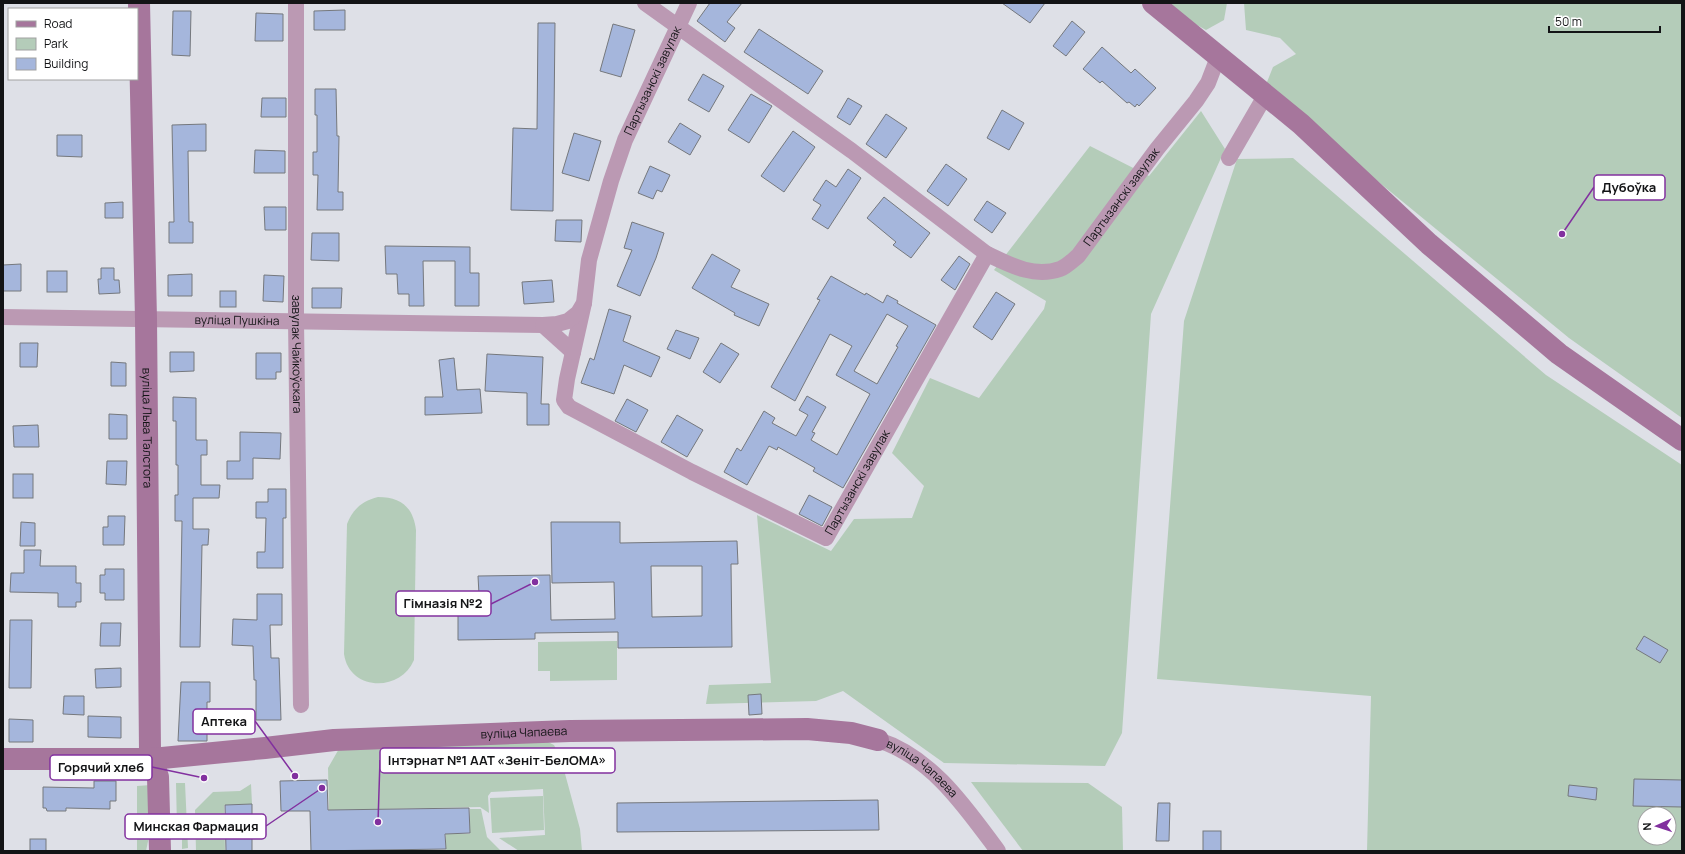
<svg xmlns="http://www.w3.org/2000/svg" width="1685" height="854" font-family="Manrope,sans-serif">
  <rect width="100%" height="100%" fill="#dee0e7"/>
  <g fill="#b4ccb9" fill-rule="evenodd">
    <polygon points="1169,3 1227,3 1224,20 1206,30 1186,19"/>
    <polygon points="1244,3 1682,3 1682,418 1569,338 1314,129 1265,87 1273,67 1296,54 1280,38 1246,30"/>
    <polygon points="1201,111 1225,149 1151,314 1122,733 1105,766 944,763 843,691 816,701 706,704 709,685 771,683 757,515 831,551 854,519 912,518 924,486 892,453 930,378 979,398 1044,309 1046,301 994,270 1090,146 1149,176"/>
    <path d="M1293 158 1546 375 1682 465V851H1367L1371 696 1157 679 1184 321 1237 159ZM1645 814H1669V838H1645Z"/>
    <path d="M378 497C401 497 413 507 416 530L414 660C400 693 349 691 344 654L347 524C353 509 362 501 378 497Z"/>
    <polygon points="617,641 617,680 550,681 550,671 538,671 538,642"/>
    <polygon points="548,742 554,745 561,759 580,829 582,851 519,851 499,838 545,835 543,789 491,792 488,796 489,813 480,807 329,810 328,768 340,747"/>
    <polygon points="971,782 1088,783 1122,807 1123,851 1023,851"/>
    <polygon points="176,783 185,783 188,848 182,849 182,832 177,828"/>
    <polygon points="251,784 252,804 224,805 225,851 196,851 195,810 213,792 240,791"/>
    <polygon points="151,785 152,822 146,851 137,851 137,786"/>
    <polygon points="543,796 544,830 492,833 490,798"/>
    <polygon points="470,809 481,809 487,837 501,851 399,851 446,850 446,834 470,834"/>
  </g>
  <g fill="#a5b6dc" stroke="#75787d" fill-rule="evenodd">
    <polygon points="710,3 742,3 727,22 735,28 725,42 697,21"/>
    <polygon points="1002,3 1045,3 1030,23"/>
    <polygon points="345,10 345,30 314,30 314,11"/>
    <polygon points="173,11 191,11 190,56 172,55"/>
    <polygon points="256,13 283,14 283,41 255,41"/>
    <polygon points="1072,21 1085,32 1066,56 1053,46"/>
    <polygon points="538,23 555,23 553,211 511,210 513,128 537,129"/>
    <polygon points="613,24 635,30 621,77 600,71"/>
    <polygon points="759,29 823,71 808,94 744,52"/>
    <polygon points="1102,47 1131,73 1135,69 1156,88 1139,106 1137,104 1135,107 1129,102 1127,103 1102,81 1100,83 1083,69"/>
    <polygon points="703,74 724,86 709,112 688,100"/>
    <polygon points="315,89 336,89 337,136 339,136 338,192 343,192 343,210 317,210 318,175 313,175 313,152 317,152 317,115 315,115"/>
    <polygon points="751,94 772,106 749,143 728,130"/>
    <polygon points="262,98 286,98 286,117 261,117"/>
    <polygon points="848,98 862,106 850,125 837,117"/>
    <polygon points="1002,110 1024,123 1009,150 987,138"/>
    <polygon points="886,114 907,128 886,158 866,144"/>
    <polygon points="680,123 701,136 690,155 668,142"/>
    <polygon points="206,124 206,151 188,151 189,222 193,222 193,243 169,243 169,222 174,222 172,125"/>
    <polygon points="793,131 815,147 784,192 761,176"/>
    <polygon points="574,133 601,141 589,181 562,173"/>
    <polygon points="57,135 82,135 82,157 57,156"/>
    <polygon points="255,150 285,151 285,173 254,173"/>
    <polygon points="946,164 967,179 948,206 927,191"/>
    <polygon points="650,166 670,175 662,192 657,190 653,199 638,193"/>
    <polygon points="848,169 861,178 828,229 812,219 821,205 813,200 826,180 836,187"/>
    <polygon points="884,197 930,233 911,258 893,245 896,242 867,218"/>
    <polygon points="987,201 1006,213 992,233 974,220"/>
    <polygon points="123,202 123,218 105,218 105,203"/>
    <polygon points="264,207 286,207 286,230 265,230"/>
    <polygon points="556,220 582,220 581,242 555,241"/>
    <polygon points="632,222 664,233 656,258 640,296 617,286 632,250 624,248"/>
    <polygon points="312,233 339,233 339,261 311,260"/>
    <polygon points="385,246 470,247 470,273 479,273 479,306 455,306 455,261 423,261 424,306 409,306 409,294 398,294 397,274 386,274"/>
    <polygon points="712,254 740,270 731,287 769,304 759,326 734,315 735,313 692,288"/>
    <polygon points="959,256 970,264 955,290 941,280"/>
    <polygon points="21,264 21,291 3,291 3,265"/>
    <polygon points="101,268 114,268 114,280 119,280 120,293 99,294 98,279 101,279"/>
    <rect x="47" y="271" width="20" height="21"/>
    <polygon points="192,274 192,296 168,296 168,275"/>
    <polygon points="264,275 284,276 283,302 263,301"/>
    <path d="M831 276 865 295 866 293 883 303 887 295 898 301 897 303 936 325 843 488 813 471 815 468 778 447 777 450 769 446 747 485 724 472 737 448 741 451 764 411 775 418 772 423 796 436 808 415 799 410 807 396 826 407 812 432 815 433 811 440 837 455 870 394 836 375 852 346 830 334 795 401 771 387 820 300 817 299ZM887 314 908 326 896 346 898 347 877 384 854 371Z"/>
    <polygon points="552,280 554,302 524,304 522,282"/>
    <polygon points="312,288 342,288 341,308 312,308"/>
    <rect x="220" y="291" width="16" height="16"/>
    <polygon points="996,292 1015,304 992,340 973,327"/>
    <polygon points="609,309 631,316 623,341 660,357 651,377 624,365 614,394 581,383 590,358 594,360"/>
    <polygon points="676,330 699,338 690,359 667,349"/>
    <polygon points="20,343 38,343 37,367 20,367"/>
    <polygon points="721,343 739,354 720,383 703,372"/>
    <polygon points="170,352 194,352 194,371 170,372"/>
    <polygon points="256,353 281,353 281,372 276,372 276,379 256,379"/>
    <polygon points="487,354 543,357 541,404 549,404 549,425 527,425 527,393 485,391"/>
    <polygon points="454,358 457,390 480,389 482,413 425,415 425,397 443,397 439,360"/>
    <polygon points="111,362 126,363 126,386 111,386"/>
    <polygon points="173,397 196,398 196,440 207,440 207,455 201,455 201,485 220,485 219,498 193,498 193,529 209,529 208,545 202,545 200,647 180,647 182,521 175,521 175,495 178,495 178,465 176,465 176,421 173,421"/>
    <polygon points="627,399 648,410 636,432 615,421"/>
    <polygon points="109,414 127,415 127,439 109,439"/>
    <polygon points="677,415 703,430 687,457 661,442"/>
    <polygon points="38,425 39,447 14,447 13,426"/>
    <polygon points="240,432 281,433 280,459 253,458 253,479 227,479 227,461 240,461"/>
    <polygon points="107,461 127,461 126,485 106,484"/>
    <rect x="13" y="474" width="20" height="24"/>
    <polygon points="268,489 286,489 286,518 283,518 283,568 257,568 257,552 265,552 266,518 256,518 256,502 268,502"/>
    <polygon points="809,495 832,507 822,526 799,514"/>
    <polygon points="108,516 125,516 124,545 103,545 103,527 108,527"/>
    <polygon points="21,522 35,523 35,546 20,546"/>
    <path d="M551 522H620V543L737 541 738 564H731L732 647 618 648V632L535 633V639L458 640V614L480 613 478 576 550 575 551 620 615 619 614 582 552 583ZM651 566H702V616L652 617Z"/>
    <polygon points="24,550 41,550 40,566 76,566 76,583 81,583 81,602 76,602 76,607 58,607 58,593 10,592 11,573 24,573"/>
    <polygon points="105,569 124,569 124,600 105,600 105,593 100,593 100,575 105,575"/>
    <polygon points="257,594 282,594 282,625 270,625 271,658 279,658 281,720 256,720 256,680 254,680 253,646 232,645 233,619 257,620"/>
    <polygon points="10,620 32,620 31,688 9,688"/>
    <polygon points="101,623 121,623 120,646 100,646"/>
    <polygon points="1644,636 1668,650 1660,663 1636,649"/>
    <polygon points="121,668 121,687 96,688 95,669"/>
    <polygon points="181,682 210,682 210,702 207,702 207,741 178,741"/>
    <polygon points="761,694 762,714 749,715 748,695"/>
    <polygon points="64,696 84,696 84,715 63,714"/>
    <polygon points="88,716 121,717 121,738 88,737"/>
    <polygon points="9,719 33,720 33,742 9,742"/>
    <polygon points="1634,779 1682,780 1682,807 1633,806"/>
    <polygon points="327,780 328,810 469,808 470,833 445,834 446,849 311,851 310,811 281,811 280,781"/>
    <polygon points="94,781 116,781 116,801 110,801 110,809 66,808 66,811 47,811 46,808 43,808 43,787 94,788"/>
    <polygon points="1569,785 1597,788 1596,800 1568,796"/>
    <polygon points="878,800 879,830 617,832 617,803"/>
    <polygon points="1158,803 1170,803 1169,841 1156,841"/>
    <polygon points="252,804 252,851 226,851 225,805"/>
    <rect x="1203" y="831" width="18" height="20"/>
    <rect x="30" y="839" width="16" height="12"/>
  </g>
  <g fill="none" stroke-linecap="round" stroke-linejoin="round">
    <g stroke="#bb99b3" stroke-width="16">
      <path id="s1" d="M296 3V320L301 705"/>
      <polyline points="645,3 852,151 987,254"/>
      <polyline points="1229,158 1265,96"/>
      <path id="s2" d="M584 303 567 379 564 400 569 407 692 472 826 538 987 254C1010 265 1034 278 1060 269 1066 267 1073 260 1078 256L1157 149 1196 101 1208 83 1218 57"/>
      <path id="s3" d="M3 317C183 320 363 322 543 325L557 324 568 321 578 313 584 303 589 260 611 181 625 140 689 3"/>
      <polyline points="543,325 573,352"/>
      <path id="s4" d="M878 740C932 757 966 808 998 851"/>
    </g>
    <g stroke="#a6769c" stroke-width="22">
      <path id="s5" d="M139 3 146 319 150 751 158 777 160 851"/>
      <polyline points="1153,3 1301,124 1429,244 1559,354 1682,440"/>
      <path id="s6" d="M3 759H152L265 748 334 740 570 731 807 729 851 733 878 740"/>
    </g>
  </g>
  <g text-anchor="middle" stroke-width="3" stroke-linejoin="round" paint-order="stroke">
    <g font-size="12" fill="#131416" stroke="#fff">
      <text dy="4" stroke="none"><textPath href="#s3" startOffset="824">Партызанскі завулак</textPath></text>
      <text dy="4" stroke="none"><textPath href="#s2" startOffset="895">Партызанскі завулак</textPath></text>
      <text dy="4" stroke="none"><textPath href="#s3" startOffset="234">вуліца Пушкіна</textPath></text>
      <text dy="4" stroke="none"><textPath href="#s1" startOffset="351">завулак Чайкоўскага</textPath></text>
      <text dy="4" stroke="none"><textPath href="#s5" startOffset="425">вуліца Льва Талстога</textPath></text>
      <text dy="4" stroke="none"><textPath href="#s2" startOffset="460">Партызанскі завулак</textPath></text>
      <text dy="4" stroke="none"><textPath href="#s6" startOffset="522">вуліца Чапаева</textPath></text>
      <text dy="4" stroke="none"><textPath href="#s4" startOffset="53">вуліца Чапаева</textPath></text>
    </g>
  </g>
  <path fill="none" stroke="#82309f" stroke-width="1.5" d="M1562 234L1594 187M535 582L491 604M295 776L255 721M378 822L380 760M204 778L152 767M322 788L266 826"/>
  <g fill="#82309f" stroke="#fff" stroke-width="1.5">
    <circle cx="1562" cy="234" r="4"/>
    <circle cx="535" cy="582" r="4"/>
    <circle cx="295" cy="776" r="4"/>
    <circle cx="378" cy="822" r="4"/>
    <circle cx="204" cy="778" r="4"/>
    <circle cx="322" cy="788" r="4"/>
  </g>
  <g fill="#fff" stroke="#82309f" stroke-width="1.5">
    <rect x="1594" y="175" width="71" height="25" rx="4"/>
    <rect x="396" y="591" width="95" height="25" rx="4"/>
    <rect x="193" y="709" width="62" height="25" rx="4"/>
    <rect x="380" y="748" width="235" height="25" rx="4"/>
    <rect x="50" y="755" width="102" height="25" rx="4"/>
    <rect x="125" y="814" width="141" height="25" rx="4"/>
  </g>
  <g font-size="13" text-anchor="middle" font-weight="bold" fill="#131416">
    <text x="1629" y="192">Дубоўка</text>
    <text x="443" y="608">Гімназія №2</text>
    <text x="224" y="726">Аптека</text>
    <text x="497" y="765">Інтэрнат №1 ААТ «Зеніт-БелОМА»</text>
    <text x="101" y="772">Горячий хлеб</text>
    <text x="196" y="831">Минская Фармация</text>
  </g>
  <rect width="1685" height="854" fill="none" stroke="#131416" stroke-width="8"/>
  <rect x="8" y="8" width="130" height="72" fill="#ffffff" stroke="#a1a1a2"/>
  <rect x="16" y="21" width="20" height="6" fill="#a6769c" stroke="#a1a1a2"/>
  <text x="44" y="28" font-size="12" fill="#131416">Road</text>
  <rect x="16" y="38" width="20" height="12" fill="#b4ccb9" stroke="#a1a1a2"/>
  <text x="44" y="48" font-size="12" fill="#131416">Park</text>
  <rect x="16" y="58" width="20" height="12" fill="#a5b6dc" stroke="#a1a1a2"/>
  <text x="44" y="68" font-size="12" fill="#131416">Building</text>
  <g transform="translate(1657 826) rotate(267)"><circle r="19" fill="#ffffff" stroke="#a1a1a2"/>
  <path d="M0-3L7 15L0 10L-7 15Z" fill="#82309f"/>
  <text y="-6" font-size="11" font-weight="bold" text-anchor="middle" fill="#131416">N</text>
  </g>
  <path d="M1549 26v6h111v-6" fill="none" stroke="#131416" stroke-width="2"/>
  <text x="1555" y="26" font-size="12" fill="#131416" stroke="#ffffff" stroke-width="3" paint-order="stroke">50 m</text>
</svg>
